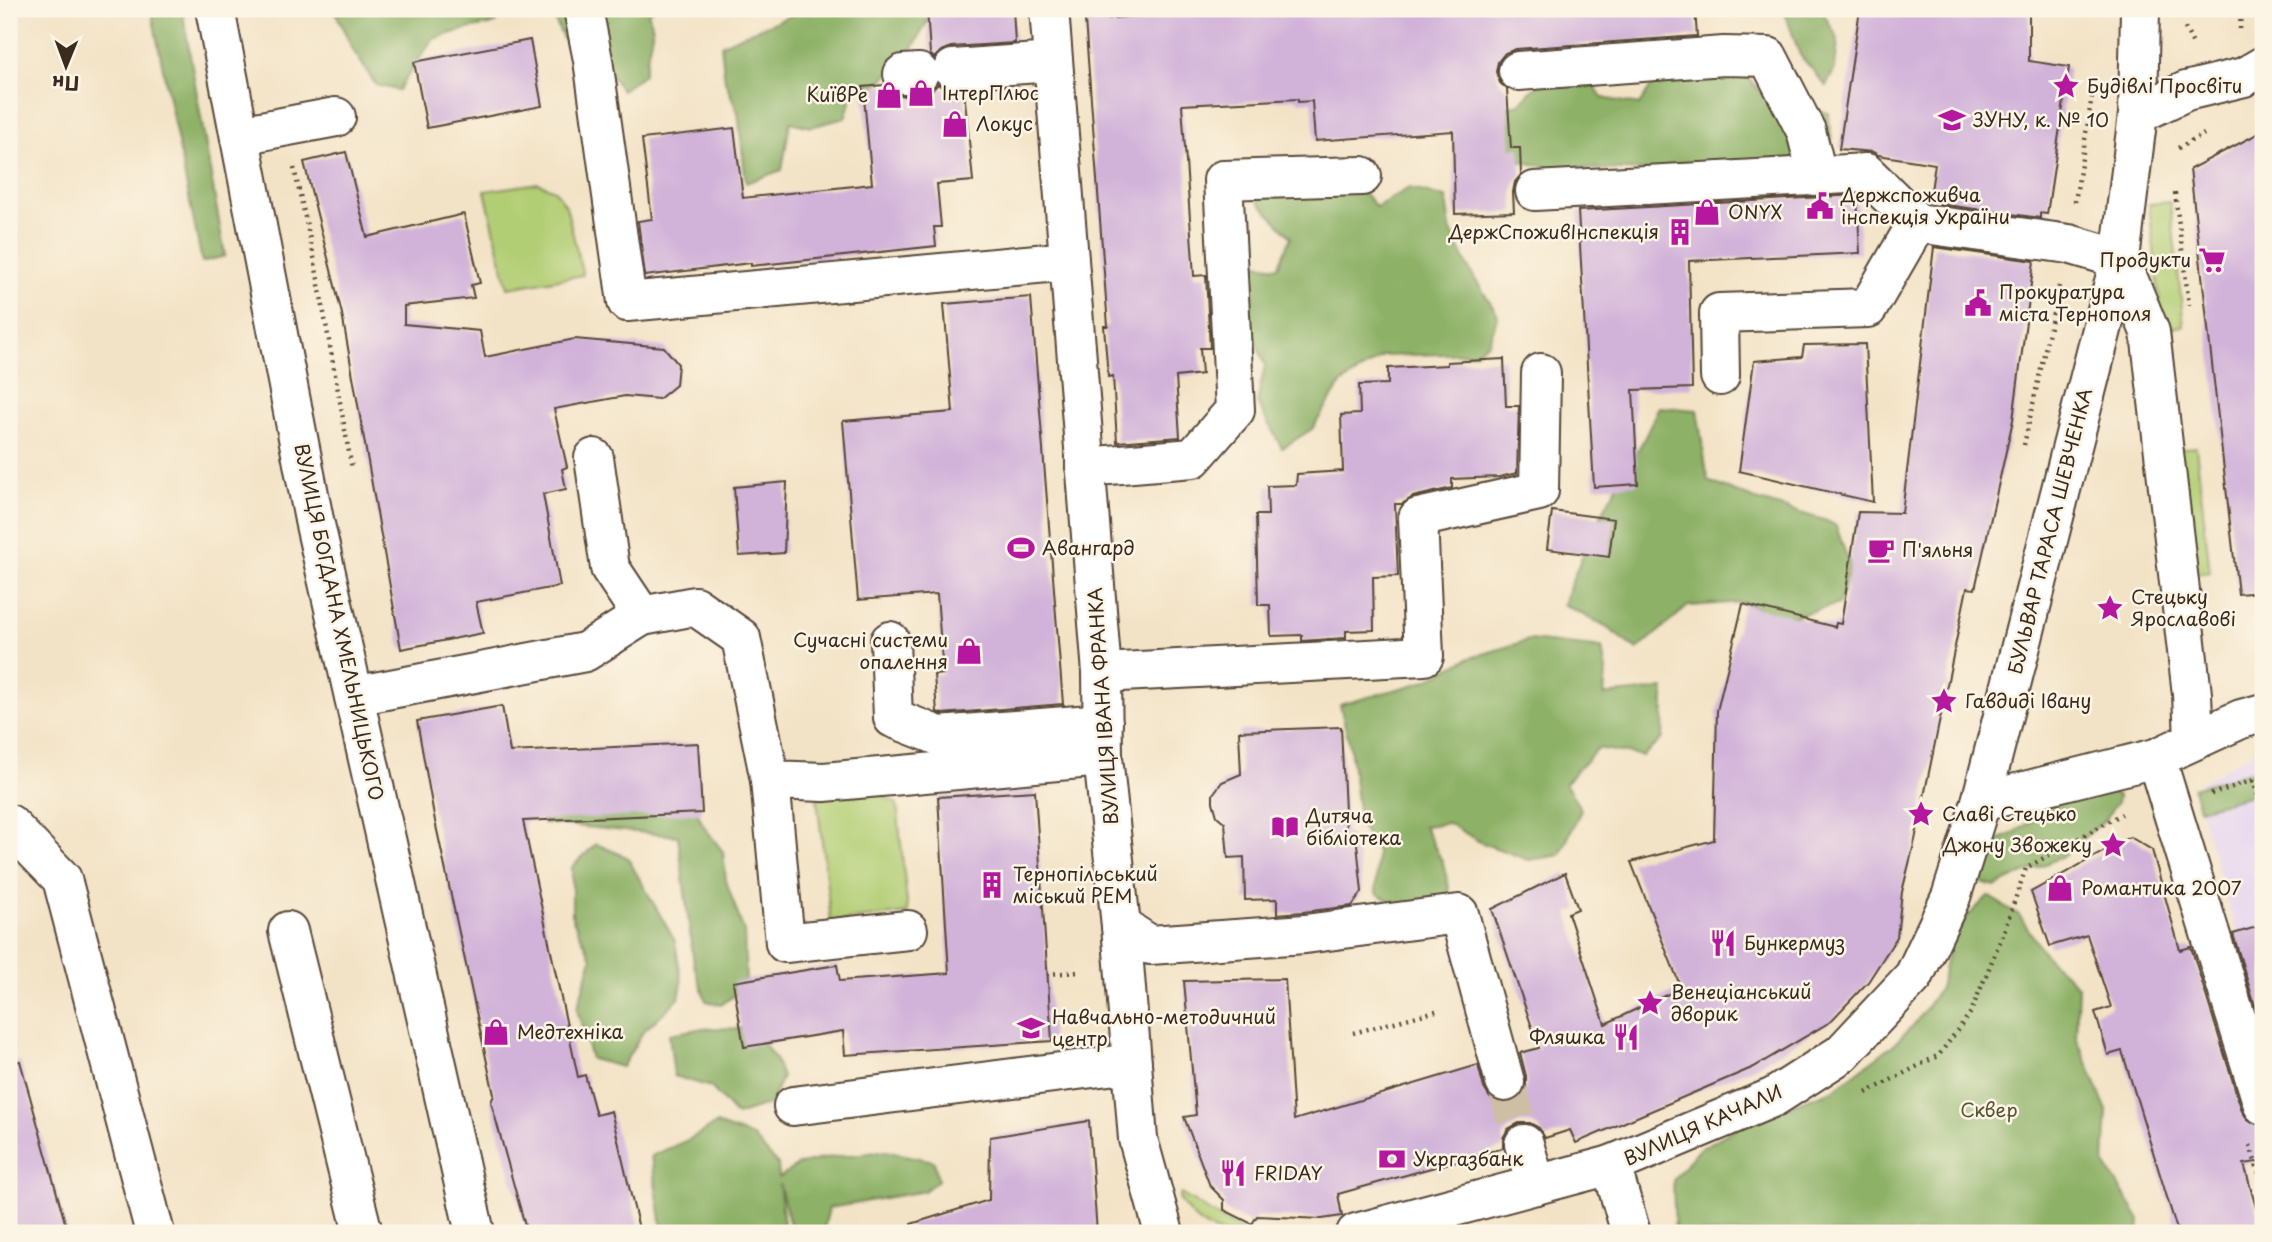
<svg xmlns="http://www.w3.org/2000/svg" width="2272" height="1242" font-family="'Playpen Sans',sans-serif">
  <rect width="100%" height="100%" fill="#fcf5e5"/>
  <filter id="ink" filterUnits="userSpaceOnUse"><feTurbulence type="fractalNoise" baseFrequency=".0143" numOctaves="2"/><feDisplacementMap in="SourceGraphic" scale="14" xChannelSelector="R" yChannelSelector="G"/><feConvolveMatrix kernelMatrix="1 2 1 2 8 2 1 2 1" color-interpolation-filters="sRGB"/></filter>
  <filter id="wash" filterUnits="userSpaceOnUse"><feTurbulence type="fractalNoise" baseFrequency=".00686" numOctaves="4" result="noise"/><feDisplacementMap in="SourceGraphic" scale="28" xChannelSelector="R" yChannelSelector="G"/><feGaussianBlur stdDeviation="1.57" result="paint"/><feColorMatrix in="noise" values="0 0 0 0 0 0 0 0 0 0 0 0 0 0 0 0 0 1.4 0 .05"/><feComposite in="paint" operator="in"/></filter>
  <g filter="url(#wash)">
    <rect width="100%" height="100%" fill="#f3e3c6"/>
    <polygon fill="#e4d3f1" points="2263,745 2263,1020 2193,788"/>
    <g fill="#b2ce75" stroke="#767c4a" stroke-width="2">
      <polygon points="538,183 555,190 566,206 583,275 508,288 485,191"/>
      <polygon points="2170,202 2184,326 2163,329 2149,204"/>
      <polygon points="2196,447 2210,572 2189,574 2175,449"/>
      <polygon points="877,792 897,804 908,913 831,922 817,798"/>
      <path d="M1181 1194 1243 1232C1216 1239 1192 1222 1179 1198Z"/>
    </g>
    <g fill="#8db166" stroke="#646e42" stroke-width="2">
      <polygon points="151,9 182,9 225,256 202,262"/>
      <polygon points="334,9 498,9 495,24 462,30 433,39 398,90 376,85 353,50"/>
      <polygon points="578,9 654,9 648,12 653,28 644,74 622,90 601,63 567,48 555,20"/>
      <path d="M807 9H934L913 48 878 84 855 87 845 118 811 127 790 122 782 170 746 183 738 112 725 81 721 45C750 30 778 22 807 9Z"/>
      <polygon points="1750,9 1821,9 1838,39 1835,69 1826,86 1800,55 1785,13"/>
      <polygon points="1707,55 1750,80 1768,100 1828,113 1832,141 1826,172 1647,171 1547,167 1463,149 1462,118 1519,104 1546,76 1574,58 1603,98 1639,105 1660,73"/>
      <polygon points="1350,176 1376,207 1409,188 1446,198 1450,229 1470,271 1498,315 1489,342 1474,353 1383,356 1341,384 1312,429 1282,448 1257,403 1265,365 1249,323 1248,263 1278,267 1291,237 1257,200 1253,181"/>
      <path d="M1658 407 1697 410 1708 481 1753 499 1827 521 1836 526 1850 566 1839 604 1784 619 1743 602 1688 606 1637 650 1606 627 1563 604C1576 570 1590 536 1607 504 1625 471 1645 443 1658 407Z"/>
      <polygon points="1529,640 1602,648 1606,671 1604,695 1664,689 1663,738 1643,756 1598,748 1565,783 1581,810 1560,855 1529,860 1482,843 1448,823 1424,826 1443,863 1450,891 1422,919 1376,893 1377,851 1360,825 1350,746 1340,705 1423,682 1467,659"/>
      <polygon points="2263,768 2263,792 2199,809 2193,788"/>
      <polygon points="685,786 703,825 723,852 726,881 744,932 746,987 721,1005 706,1001 694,965 678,836 543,823 547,795"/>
      <polygon points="2096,791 2111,792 2118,795 2117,802 2105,820 2061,857 1996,886 1973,881 1973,862 1993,842 2012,834 2061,802"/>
      <polygon points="596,844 627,857 675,941 682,983 679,998 643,1032 622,1067 591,1059 577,1009 592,958 572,918 572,867"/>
      <polygon points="1988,896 2019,915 2046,956 2078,986 2076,1036 2107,1111 2104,1163 2140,1220 2139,1233 1675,1233 1673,1180 1698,1150 1753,1119 1833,1090 1893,1045 1915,1023 1940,988 1953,931"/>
      <polygon points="704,1028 753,1029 775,1059 782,1077 770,1104 736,1115 711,1087 674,1076 669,1034"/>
      <polygon points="716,1124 753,1137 778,1165 779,1178 798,1165 825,1158 886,1151 934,1161 938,1180 924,1191 829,1208 823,1233 792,1233 779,1183 785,1233 663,1233 651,1156 688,1140"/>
    </g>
    <g id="blocks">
      <g fill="#d1b2d9">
        <polygon points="927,9 1013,9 1015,43 951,47 941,51 934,58 930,54"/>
        <polygon points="1238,9 1695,9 1697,36 1516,49 1505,53 1498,62 1496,72 1500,83 1507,89 1511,148 1520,148 1521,175 1515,182 1513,192 1514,212 1455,214 1453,131 1315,141 1312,101 1298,102 1298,99 1182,105 1194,276 1206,275 1210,348 1200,348 1202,374 1176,377 1180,437 1117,442 1113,376 1108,377 1104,326 1108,326 1085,20"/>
        <polygon points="1860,9 2029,9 2029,61 2069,67 2047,214 2040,213 2040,218 1939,204 1940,198 1930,197 1935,164 1878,155 1873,152 1839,149"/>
        <polygon points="530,40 542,106 427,128 414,62"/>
        <polygon points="938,84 944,89 964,90 973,181 937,184 941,227 934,227 936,246 751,266 751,263 645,276 638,221 652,219 642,139 734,128 743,198 872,184 863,87 884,85 893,93 904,96 930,92"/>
        <polygon points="2263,131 2263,592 2238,594 2190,169"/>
        <polygon points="346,152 367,237 464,214 480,283 471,285 474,298 404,306 404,324 480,331 485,357 575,339 664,347 678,364 676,385 659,399 625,396 554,409 567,467 562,469 566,489 543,494 560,586 476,602 483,633 401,649 342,314 304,162"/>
        <polygon points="1857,195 1860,253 1689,261 1692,388 1633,390 1638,484 1594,487 1578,211"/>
        <polygon points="1934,247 2034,261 2013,420 1975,589 1967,588 1915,840 1902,892 1897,937 1868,982 1830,1022 1754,1067 1576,1143 1570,1130 1545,1138 1539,1128 1530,1123 1519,1123 1508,1129 1503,1138 1503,1148 1338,1194 1342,1216 1322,1219 1257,1216 1252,1224 1224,1210 1224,1200 1210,1186 1184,1117 1196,1115 1184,981 1285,979 1294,1120 1478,1065 1484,1088 1490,1098 1500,1103 1510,1103 1520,1098 1526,1087 1526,1076 1520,1053 1539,1048 1492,909 1565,873 1578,909 1568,913 1605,1024 1681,988 1631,862 1714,840 1717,711 1743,604 1835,627 1836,623 1841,624 1858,512 1902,513"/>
        <polygon points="1031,297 1063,704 942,714 937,712 934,675 943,674 937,594 858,600 843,421 953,412 944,304"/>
        <polygon points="1865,344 1873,502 1739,471 1754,361 1802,357 1804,345"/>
        <polygon points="1504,359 1506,406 1519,406 1517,473 1499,477 1452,479 1452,488 1413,497 1402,504 1395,504 1398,576 1373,577 1374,630 1346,631 1346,638 1302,641 1302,635 1271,636 1270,605 1258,605 1256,515 1268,515 1267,486 1296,485 1297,474 1343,471 1341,415 1360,414 1359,385 1388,384 1388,368 1447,365 1447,362"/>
        <polygon points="787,482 784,553 739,556 734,487"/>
        <polygon points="1552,511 1614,519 1609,557 1547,549"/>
        <polygon points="502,706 510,752 698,743 702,813 523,821 578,1077 585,1075 596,1115 611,1111 640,1233 527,1233 491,1102 494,1095 435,821 417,721"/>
        <polygon points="1341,727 1346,832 1357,844 1362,892 1352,906 1303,912 1277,914 1277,899 1245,900 1244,857 1228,858 1225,823 1217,816 1213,802 1213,794 1222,782 1241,774 1239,731"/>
        <polygon points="1035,791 1052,1041 845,1055 843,1031 744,1047 733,982 837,965 840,981 949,973 938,797"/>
        <polygon points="2130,837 2152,850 2180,950 2191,947 2242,1111 2249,1121 2263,1126 2263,1161 2244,1164 2263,1233 2178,1233 2122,1051 2108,1055 2095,1012 2111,1007 2087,935 2050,946 2031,892"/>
        <polygon points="2263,925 2263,1032 2233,934"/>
        <polygon points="20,1061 68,1233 9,1233 9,1063"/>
        <polygon points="1089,1121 1097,1233 912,1233 911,1224 989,1200 990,1137"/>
      </g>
    </g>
  </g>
  <g filter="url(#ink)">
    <use href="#blocks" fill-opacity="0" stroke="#574637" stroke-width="2"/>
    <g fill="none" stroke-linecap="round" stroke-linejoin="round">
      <polyline stroke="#cebea4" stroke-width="38" stroke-dasharray="38 19" stroke-linecap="butt" points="1505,1082 1524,1144"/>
      <defs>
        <g id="minor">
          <polyline points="583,9 593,60 627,302 1069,261"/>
          <polyline points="1049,9 1102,673 1103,757 1121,926 1138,1139 1164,1233"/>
          <polyline points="953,69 1053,62"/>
          <polyline points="1518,71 1724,56 1768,57 1806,131 1817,174"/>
          <polyline points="903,74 919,73"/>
          <polyline points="2138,114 2186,91 2244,77 2263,66"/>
          <polyline points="240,135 336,117"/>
          <polyline points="1535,191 1866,173 1917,223"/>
          <polyline points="2120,259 2150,332 2192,694 2194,740"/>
          <polyline points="1720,376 1719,313 1868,308 1917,223 2069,244 2120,259"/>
          <polyline points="594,458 610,568 642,616 695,606 741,638 770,780 824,782 1103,757"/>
          <polyline points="1085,467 1193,458 1235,410 1223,180 1362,176"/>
          <polyline points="890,641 893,718 939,736 1103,723"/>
          <polyline points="1102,673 1424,656 1418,518 1539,491 1541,373"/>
          <polyline points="354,696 585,652 642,616"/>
          <polyline points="2156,758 2263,1105"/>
          <polyline points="770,780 785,943 908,930"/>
          <polyline points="1981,802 2156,758 2241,719 2263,713"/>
          <polyline points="9,824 62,879 155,1233"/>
          <polyline points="1121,926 1150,945 1305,934 1459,914 1505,1082"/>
          <polyline points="288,931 363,1233"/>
          <polyline points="793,1106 1132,1063"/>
          <polyline points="1524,1144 1536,1185"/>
          <polyline points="1611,1165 1631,1233"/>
          <polyline points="1356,1233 1611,1165 1774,1097 1841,1054 1914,976 1951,897 1981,802 2120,259 2138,114 2140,9"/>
        </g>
        <polyline id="major" points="215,9 314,520 475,1233"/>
      </defs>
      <use href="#minor" stroke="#574637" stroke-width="42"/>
      <use href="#major" stroke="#574637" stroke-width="42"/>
      <g stroke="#574637" stroke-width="4.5" stroke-dasharray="2 5" stroke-linecap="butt">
        <polyline points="2185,28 2194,46"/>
        <polyline points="2240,29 2241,9"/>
        <polyline points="2178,148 2204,134"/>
        <polyline points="294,168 314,257 352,469"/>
        <polyline points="2175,193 2189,305"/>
        <polyline points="2075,202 2092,96"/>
        <polyline points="2024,445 2059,286"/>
        <polyline points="2253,780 2259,800"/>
        <polyline points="2211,794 2263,777"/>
        <polyline points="1047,974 1081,972"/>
        <polyline points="1679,985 1680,989"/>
        <polyline points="1353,1033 1440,1010"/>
        <polyline points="1866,1093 1939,1055 1971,1012 2003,934 2026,868 2122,814"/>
        <polyline points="2250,1145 2263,1187"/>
        <polyline points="1303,1233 1315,1230"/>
      </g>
      <use href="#minor" stroke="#fff" stroke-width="38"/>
      <use href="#major" stroke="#fff" stroke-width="38"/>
    </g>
  </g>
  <defs>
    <symbol id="sight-bare" viewBox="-9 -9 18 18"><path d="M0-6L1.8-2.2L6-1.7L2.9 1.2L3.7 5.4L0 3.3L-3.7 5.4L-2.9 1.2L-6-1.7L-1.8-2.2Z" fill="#b5179e" stroke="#fcf5e5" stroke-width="2.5" paint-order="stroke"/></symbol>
    <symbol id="shop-bare" viewBox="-9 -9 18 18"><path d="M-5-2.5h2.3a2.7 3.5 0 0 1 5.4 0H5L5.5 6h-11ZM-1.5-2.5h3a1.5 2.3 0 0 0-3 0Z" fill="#b5179e" stroke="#fcf5e5" stroke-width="2.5" paint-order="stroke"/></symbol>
    <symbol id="university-bare" viewBox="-9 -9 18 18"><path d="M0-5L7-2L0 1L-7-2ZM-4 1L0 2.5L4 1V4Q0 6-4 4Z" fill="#b5179e" stroke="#fcf5e5" stroke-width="2.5" paint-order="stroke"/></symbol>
    <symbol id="civic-bare" viewBox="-9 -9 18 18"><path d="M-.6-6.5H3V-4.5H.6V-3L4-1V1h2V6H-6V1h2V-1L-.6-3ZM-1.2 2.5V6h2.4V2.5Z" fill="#b5179e" stroke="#fcf5e5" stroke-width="2.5" paint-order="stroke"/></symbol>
    <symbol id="building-bare" viewBox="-9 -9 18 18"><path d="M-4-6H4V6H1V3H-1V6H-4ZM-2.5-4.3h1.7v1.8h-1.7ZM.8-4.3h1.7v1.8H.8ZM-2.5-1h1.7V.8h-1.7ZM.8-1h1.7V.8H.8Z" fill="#b5179e" stroke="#fcf5e5" stroke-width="2.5" paint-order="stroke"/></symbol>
    <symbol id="supermarket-bare" viewBox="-9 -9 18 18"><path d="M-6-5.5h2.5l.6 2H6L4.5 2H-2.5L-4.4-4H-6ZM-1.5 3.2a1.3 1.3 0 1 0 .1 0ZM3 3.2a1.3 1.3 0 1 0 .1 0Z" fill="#b5179e" stroke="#fcf5e5" stroke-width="2.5" paint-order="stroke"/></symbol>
    <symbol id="stadium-bare" viewBox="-9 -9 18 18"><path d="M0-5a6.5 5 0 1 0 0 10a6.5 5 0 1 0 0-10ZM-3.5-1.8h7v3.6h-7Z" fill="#b5179e" stroke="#fcf5e5" stroke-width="2.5" paint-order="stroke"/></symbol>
    <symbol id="cafe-bare" viewBox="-9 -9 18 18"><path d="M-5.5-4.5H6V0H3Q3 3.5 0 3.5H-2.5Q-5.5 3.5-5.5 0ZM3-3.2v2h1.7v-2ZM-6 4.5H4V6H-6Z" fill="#b5179e" stroke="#fcf5e5" stroke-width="2.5" paint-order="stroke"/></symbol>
    <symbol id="library-bare" viewBox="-9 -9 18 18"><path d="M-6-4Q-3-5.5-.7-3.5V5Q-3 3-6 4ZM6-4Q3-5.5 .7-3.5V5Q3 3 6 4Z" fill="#b5179e" stroke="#fcf5e5" stroke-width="2.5" paint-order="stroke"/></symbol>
    <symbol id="restaurant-bare" viewBox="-9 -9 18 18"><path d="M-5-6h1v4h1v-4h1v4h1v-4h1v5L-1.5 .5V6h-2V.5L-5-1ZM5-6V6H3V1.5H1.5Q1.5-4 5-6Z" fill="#b5179e" stroke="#fcf5e5" stroke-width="2.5" paint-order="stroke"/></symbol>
    <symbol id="bank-bare" viewBox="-9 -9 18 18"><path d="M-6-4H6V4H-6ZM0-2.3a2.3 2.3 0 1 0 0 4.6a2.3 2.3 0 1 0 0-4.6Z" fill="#b5179e" stroke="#fcf5e5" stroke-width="2.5" paint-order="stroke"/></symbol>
  </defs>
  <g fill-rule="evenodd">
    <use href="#sight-bare" x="2047" y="67" width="38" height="38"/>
    <use href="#shop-bare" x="902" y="74" width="38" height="38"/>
    <use href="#shop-bare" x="870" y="76" width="38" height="38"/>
    <use href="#university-bare" x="1933" y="101" width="38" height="38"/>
    <use href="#shop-bare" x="936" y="105" width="38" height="38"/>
    <use href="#civic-bare" x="1801" y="187" width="38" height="38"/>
    <use href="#shop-bare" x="1688" y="193" width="38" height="38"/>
    <use href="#building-bare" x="1661" y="213" width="38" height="38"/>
    <use href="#supermarket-bare" x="2193" y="241" width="38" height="38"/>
    <use href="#civic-bare" x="1959" y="284" width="38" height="38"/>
    <use href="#stadium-bare" x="1002" y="529" width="38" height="38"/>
    <use href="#cafe-bare" x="1862" y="531" width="38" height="38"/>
    <use href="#sight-bare" x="2091" y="589" width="38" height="38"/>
    <use href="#shop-bare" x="950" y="632" width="38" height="38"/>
    <use href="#sight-bare" x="1925" y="682" width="38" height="38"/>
    <use href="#sight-bare" x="1902" y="795" width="38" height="38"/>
    <use href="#library-bare" x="1266" y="808" width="38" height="38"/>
    <use href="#sight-bare" x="2094" y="826" width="38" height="38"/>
    <use href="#building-bare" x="973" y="866" width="38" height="38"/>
    <use href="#shop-bare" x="2041" y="869" width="38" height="38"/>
    <use href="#restaurant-bare" x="1704" y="924" width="38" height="38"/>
    <use href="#sight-bare" x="1631" y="984" width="38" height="38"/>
    <use href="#university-bare" x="1012" y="1009" width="38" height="38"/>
    <use href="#shop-bare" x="477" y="1013" width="38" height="38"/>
    <use href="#restaurant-bare" x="1607" y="1018" width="38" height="38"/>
    <use href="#bank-bare" x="1373" y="1140" width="38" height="38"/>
    <use href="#restaurant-bare" x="1214" y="1154" width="38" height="38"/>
  </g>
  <g text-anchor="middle" stroke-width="5" stroke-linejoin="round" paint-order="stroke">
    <g font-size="19" fill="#3b2a1e" stroke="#fcf5e5" text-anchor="start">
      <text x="2087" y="93">Будівлі Просвіти</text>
      <text x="942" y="100">ІнтерПлюс</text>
      <text x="868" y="102" text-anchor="end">КиївРе</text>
      <text x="1973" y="127">ЗУНУ, к. № 10</text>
      <text x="976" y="131">Локус</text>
      <text x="1841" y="202">Держспоживча<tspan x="1841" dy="22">інспекція України</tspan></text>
      <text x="1728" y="219">ONYX</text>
      <text x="1659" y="239" text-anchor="end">ДержСпоживІнспекція</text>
      <text x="2191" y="267" text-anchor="end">Продукти</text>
      <text x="1999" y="299">Прокуратура<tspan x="1999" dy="22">міста Тернополя</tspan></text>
      <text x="1042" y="555">Авангард</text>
      <text x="1902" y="557">П'яльня</text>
      <text x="2131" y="604">Стецьку<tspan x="2131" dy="22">Ярославові</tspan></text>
      <text x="948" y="647" text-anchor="end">Сучасні системи<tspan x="948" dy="22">опалення</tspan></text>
      <text x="1965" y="708">Гавдиді Івану</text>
      <text x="1942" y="821">Славі Стецько</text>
      <text x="1306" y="823">Дитяча<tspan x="1306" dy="22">бібліотека</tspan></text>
      <text x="2092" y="852" text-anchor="end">Джону Звожеку</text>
      <text x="1013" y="881">Тернопільський<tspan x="1013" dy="22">міський РЕМ</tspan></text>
      <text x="2081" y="895">Романтика 2007</text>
      <text x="1744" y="950">Бункермуз</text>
      <text x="1671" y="999">Венеціанський<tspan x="1671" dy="22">дворик</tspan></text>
      <text x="1052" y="1024">Навчально-методичний<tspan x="1052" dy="22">центр</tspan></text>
      <text x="517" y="1039">Медтехніка</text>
      <text x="1605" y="1044" text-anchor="end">Фляшка</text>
      <text x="1413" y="1166">Укргазбанк</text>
      <text x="1254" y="1180">FRIDAY</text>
    </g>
    <g font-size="19" fill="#3b2a1e" stroke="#fcf5e5">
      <text transform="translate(2050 531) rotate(-76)" y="7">БУЛЬВАР ТАРАСА ШЕВЧЕНКА</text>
      <text transform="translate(339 622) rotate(78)" y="7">ВУЛИЦЯ БОГДАНА ХМЕЛЬНИЦЬКОГО</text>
      <text transform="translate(1103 706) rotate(-94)" y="7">ВУЛИЦЯ ІВАНА ФРАНКА</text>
      <text transform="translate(1703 1125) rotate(-24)" y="7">ВУЛИЦЯ КАЧАЛИ</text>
    </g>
    <g font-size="19" fill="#595334" stroke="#fcf5e5">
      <text x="1989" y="1117">Сквер</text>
    </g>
  </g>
  <rect width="2272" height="1242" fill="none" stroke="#fcf5e5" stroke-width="35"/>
  <g transform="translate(66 66) rotate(181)" stroke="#fcf5e5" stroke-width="5" paint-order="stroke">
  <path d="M0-5L12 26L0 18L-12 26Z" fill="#3b2a1e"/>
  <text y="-10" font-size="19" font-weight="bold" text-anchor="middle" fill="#3b2a1e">Пн</text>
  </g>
</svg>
